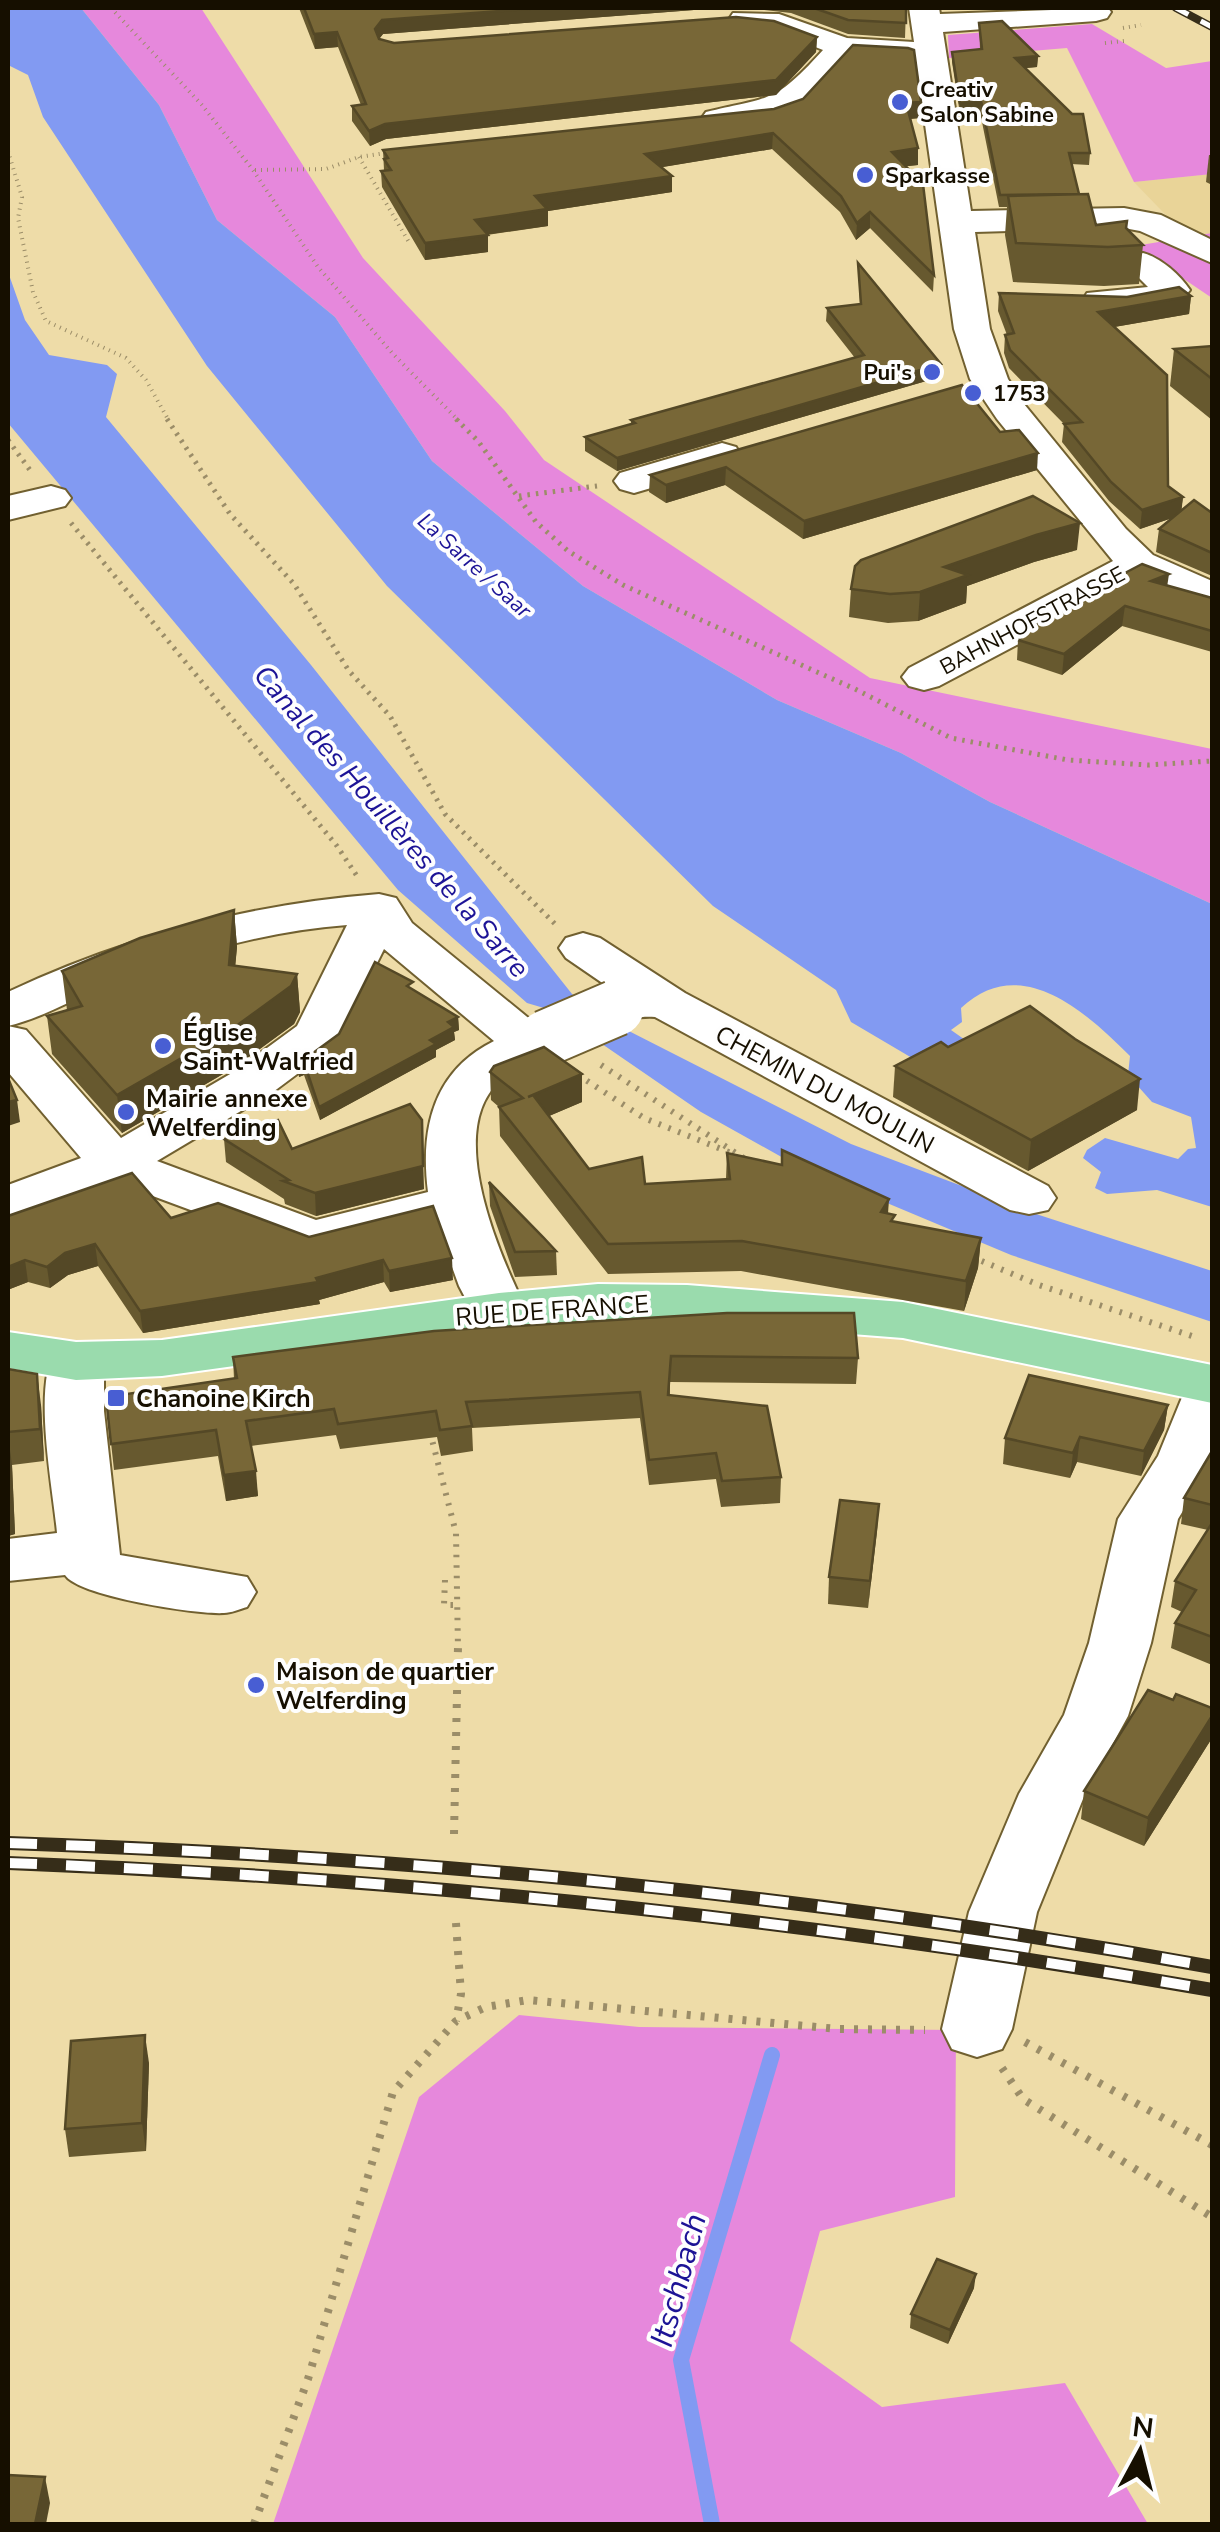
<svg xmlns="http://www.w3.org/2000/svg" width="1220" height="2532" font-family="'Nunito Sans',sans-serif">
  <rect width="100%" height="100%" fill="#eedca8"/>
  <polygon fill="#e9d498" points="1212,174 1212,233 1187,237 1134,182"/>
  <g fill="#e688dc">
    <polygon points="81,8 201,8 363,258 505,411 544,460 870,678 1212,749 1212,904 990,802 901,753 777,700 583,586 432,461 335,317 217,220 159,105"/>
    <polygon points="1092,24 1166,68 1212,61 1212,174 1134,182 1067,48 949,58 948,35"/>
    <polygon points="1212,233 1212,298 1135,246"/>
    <polygon points="519,2015 639,2027 956,2030 955,2197 820,2231 790,2341 882,2407 1065,2383 1148,2524 273,2524 419,2097"/>
  </g>
  <g fill="#829af2">
    <path d="M8 8H81L159 105 217 220 335 317 432 461 583 586 777 700 901 753 990 802 1212 904V1207L1157 1190 1107 1194 1095 1188 1101 1172 1083 1158 1087 1150 1105 1138 1178 1159 1188 1149 1196 1148 1191 1117 1152 1102 1128 1075 1130 1056C1085 1011 1020 952 961 1008L962 1022 951 1030 988 1056 946 1078 851 1022 836 990 713 906 387 586 207 366 43 117 28 75 8 65Z"/>
    <polygon points="8,272 25,320 49,355 107,365 117,374 106,417 311,665 572,994 617,1025 851,1144 1036,1214 1212,1271 1212,1322 1011,1255 794,1164 701,1112 554,1011 527,1003 398,890 8,423"/>
  </g>
  <g fill="none" stroke-linecap="round" stroke-linejoin="round">
    <polyline stroke="#829af2" stroke-width="16" points="712,2524 681,2360 772,2055"/>
    <defs>
      <g id="minor">
        <path d="M909 8H939L940 14 1108 8 1111 12 1107 18 1096 21 943 32 971 211 1124 208 1161 215 1212 240V263L1140 231 1124 228 975 232 990 329 1008 379 1024 404 1126 529 1153 555 1212 581V608L1140 580 939 686 924 690 909 686 902 677 909 668 1113 561 997 419 970 379 954 329 916 61 851 57C803 110 788 119 717 129L706 126 701 119 706 112C772 96 774 104 823 50L774 31 733 25 729 19 733 13 779 14 847 38 914 42Z"/>
        <path d="M1143 253C1161 258 1179 274 1190 290 1172 315 1114 315 1087 309L1082 301 1087 293 1148 287 1125 264 1131 257Z"/>
        <polygon points="722,443 736,447 741,455 736,463 634,493 620,489 614,481 620,473"/>
        <polygon points="51,486 65,490 71,498 65,506 8,520 8,496"/>
        <path d="M379 894 396 898 412 923 537 1025 546 1023 564 1027 571 1038C555 1061 520 1062 499 1082 444 1132 501 1258 527 1311L519 1324 499 1329 479 1324 459 1286 436 1223 312 1255 115 1182 8 1220V1185L81 1158 8 1072V992C125 937 249 904 379 894ZM347 925 297 1026 237 1070 121 1138 26 1030 8 1026C45 1017 79 996 115 982 189 953 267 931 347 925ZM384 949 494 1041C433 1071 420 1129 428 1192L316 1220 157 1161 273 1092 336 1045Z"/>
        <path d="M583 933 600 938 685 993 1048 1186 1056 1198 1048 1210 1029 1214 1010 1210 655 1017C634 1015 619 1024 598 1019L591 1008 598 997 617 993 566 958 559 948 566 938Z"/>
        <path d="M76 1342 96 1348 104 1361V1411L120 1555 247 1577 256 1592 247 1607C240 1609 231 1613 224 1613 197 1615 78 1596 65 1575L8 1581V1539L57 1533C53 1488 32 1386 56 1348Z"/>
        <polygon points="1212,1367 1212,1463 1178,1519 1151,1643 1128,1716 1085,1794 1037,1912 1012,2029 1002,2049 977,2057 952,2049 942,2029 969,1912 1019,1794 1064,1715 1089,1643 1118,1519 1158,1456 1192,1373"/>
      </g>
      <polygon id="major" points="598,1284 687,1285 903,1302 1212,1365 1212,1403 903,1338 687,1321 598,1320 499,1329 162,1376 76,1380 8,1368 8,1332 76,1342 162,1340 499,1293"/>
    </defs>
    <use href="#minor" stroke="#716030" stroke-width="4"/>
    <use href="#major" stroke="#fff" stroke-width="4"/>
    <g stroke="#9b8d68" stroke-width="4" stroke-dasharray="1 5" stroke-linecap="butt">
      <polyline points="111,8 202,105 253,170 318,267 393,354 459,421"/>
      <polyline points="1123,28 1141,25"/>
      <polyline points="1105,43 1124,41"/>
      <polyline points="8,151 22,197 18,218 33,292 46,321 126,358 146,380 169,421"/>
      <polyline points="359,157 410,244"/>
      <polyline points="255,170 326,169 359,157 386,153"/>
    </g>
    <g stroke="#9b8d68" stroke-width="5" stroke-dasharray="2.5 6" stroke-linecap="butt">
      <polyline points="167,419 230,514 294,584 349,671 390,716 445,814 556,925"/>
      <polyline points="456,419 478,441 536,522 568,551 623,585 855,689 951,738 1068,760 1148,765 1212,761"/>
      <polyline points="8,440 30,470"/>
      <polyline points="519,496 597,486"/>
      <polyline points="71,523 337,846 359,879"/>
    </g>
    <g stroke="#9b8d68" stroke-width="6" stroke-dasharray="2.5 8" stroke-linecap="butt">
      <polyline points="601,1065 745,1159"/>
      <polyline points="578,1075 644,1118 731,1153"/>
      <polyline points="972,1257 1039,1285 1195,1337"/>
      <polyline points="430,1432 456,1533 458,1649"/>
      <polyline points="445,1580 444,1605 459,1605"/>
    </g>
    <g stroke="#9b8d68" stroke-width="8" stroke-dasharray="4 10" stroke-linecap="butt">
      <polyline points="454,1834 458,1647"/>
      <polyline points="456,1923 461,1994 456,2021"/>
      <polyline points="1025,2042 1212,2145"/>
      <polyline points="1002,2068 1023,2099 1212,2217"/>
      <polyline points="254,2524 308,2379 393,2092 456,2021 486,2007 528,2000 838,2029 925,2030"/>
    </g>
    <use href="#minor" fill="#fff" fill-rule="evenodd"/>
    <use href="#major" fill="#9adbad" fill-rule="evenodd"/>
    <defs>
      <polyline id="rail-far1" points="1176,8 1212,27"/>
      <g id="rail">
        <path d="M8 1843C415 1857 811 1894 1212 1967"/>
        <path d="M8 1863C413 1878 813 1920 1212 1990"/>
      </g>
    </defs>
    <use href="#rail-far1" stroke="#362d19" stroke-width="8"/>
    <use href="#rail" stroke="#362d19" stroke-width="14"/>
    <use href="#rail-far1" stroke="#fefefe" stroke-width="5" stroke-dasharray="14" stroke-linecap="butt"/>
    <use href="#rail" stroke="#fefefe" stroke-width="10" stroke-dasharray="29" stroke-linecap="butt"/>
    <defs>
      <polyline id="minor-bridge" points="546,1038 616,1008"/>
    </defs>
    <use href="#minor-bridge" stroke="#716030" stroke-width="59" stroke-linecap="butt"/>
    <use href="#minor-bridge" stroke="#fff" stroke-width="55"/>
  </g>
  <g fill="#67592f">
    <polygon points="299,8 720,8 383,34 379,39 394,43 817,37 816,52 776,95 386,139 370,146 352,121 352,106 361,105 338,47 315,49"/>
    <polygon points="745,8 906,8 905,38 848,34 791,13"/>
    <polygon points="979,23 1038,56 1037,67 1025,68 1090,153 1089,165 1071,164 1079,195 1096,225 1126,228 1143,245 1139,284 1104,286 1013,282 1005,235 1007,207 999,207 980,112 960,114 952,62 952,52 980,49"/>
    <polygon points="921,102 920,118 911,119 918,148 918,165 906,166 934,275 933,292 870,228 856,240 840,212 772,149 662,167 672,192 548,211 548,226 487,235 488,252 425,260 382,187 381,171 384,170 383,150"/>
    <polygon points="1209,155 1212,155 1212,185 1206,182"/>
    <polygon points="858,263 940,377 617,471 585,451 585,437 631,424 631,420 855,358 826,321 827,308 860,304"/>
    <polygon points="999,293 1127,297 1191,296 1189,314 1114,327 1168,486 1183,497 1181,511 1212,513 1212,576 1156,552 1159,529 1172,518 1140,529 1109,501 1062,442 1064,424 1009,368 1004,353 1005,335 1007,335 998,311"/>
    <polygon points="1212,346 1212,420 1170,386 1174,349"/>
    <polygon points="1000,432 1037,470 803,539 725,485 666,503 649,492 650,475"/>
    <polygon points="1077,550 1034,562 967,586 966,603 918,621 888,623 849,617 851,589"/>
    <polygon points="1167,585 1212,598 1212,652 1122,626 1062,675 1017,660 1018,640 1062,613"/>
    <polygon points="234,910 237,947 235,966 297,974 300,1012 294,1024 235,1067 122,1133 52,1054 47,1016 67,1010 62,971"/>
    <polygon points="413,990 458,1017 459,1030 454,1032 455,1040 436,1050 436,1057 320,1120 304,1075 299,1077 298,1064"/>
    <polygon points="948,1047 1137,1110 1028,1171 893,1097 895,1066"/>
    <polygon points="490,1072 582,1102 549,1116 589,1169 645,1184 726,1179 727,1153 888,1213 894,1222 981,1238 978,1268 964,1311 741,1271 608,1274 500,1136 499,1107 491,1100"/>
    <polygon points="224,1139 292,1149 424,1189 316,1216 285,1204 284,1199 226,1162"/>
    <polygon points="489,1182 556,1251 557,1275 515,1277 490,1206"/>
    <polygon points="8,1216 171,1218 309,1237 453,1280 390,1292 384,1282 319,1300 320,1304 143,1333 98,1266 68,1275 50,1288 28,1282 10,1289 8,1285"/>
    <polygon points="434,1331 858,1358 856,1384 670,1382 670,1395 781,1477 780,1503 721,1507 716,1479 649,1485 640,1418 472,1428 473,1451 441,1456 437,1437 340,1449 336,1435 251,1446 258,1496 226,1501 218,1456 114,1470 106,1397 234,1379 233,1357"/>
    <polygon points="8,1369 41,1405 44,1461 12,1465 15,1534 8,1536"/>
    <polygon points="1168,1405 1164,1430 1141,1476 1077,1462 1070,1478 1003,1464 1005,1438"/>
    <polygon points="1212,1451 1212,1665 1171,1648 1175,1623 1182,1612 1171,1607 1175,1581 1208,1530 1181,1524 1184,1498"/>
    <polygon points="879,1504 868,1608 828,1604 829,1577"/>
    <polygon points="1173,1700 1212,1738 1144,1846 1081,1819 1084,1791"/>
    <polygon points="149,2063 146,2151 69,2157 65,2129"/>
    <polygon points="974,2288 948,2344 910,2328 911,2314"/>
  </g>
  <g fill="#544826">
    <polygon points="540,8 720,8 383,34 376,43 375,29 382,20"/>
    <polygon points="337,32 338,47 315,49 314,34"/>
    <polygon points="817,37 816,52 776,95 386,139 370,146 369,131 385,124"/>
    <polygon points="1038,56 1037,67 1015,69 1015,58"/>
    <polygon points="981,101 980,112 960,114 960,103"/>
    <polygon points="921,102 920,118 906,119 906,103"/>
    <polygon points="773,133 772,149 645,170 645,154"/>
    <polygon points="918,148 918,165 891,168 892,152"/>
    <polygon points="672,176 672,192 548,211 548,226 476,236 475,220 535,196"/>
    <polygon points="870,212 870,228 856,240 857,223"/>
    <polygon points="488,235 488,252 425,260 425,243"/>
    <polygon points="1191,296 1189,314 1097,330 1098,312"/>
    <polygon points="941,364 940,377 617,471 617,458"/>
    <polygon points="1038,453 1037,470 803,539 804,521"/>
    <polygon points="726,467 725,485 666,503 666,485"/>
    <polygon points="1183,497 1181,515 1140,529 1142,510"/>
    <polygon points="1080,523 1077,550 1034,562 967,586 966,603 918,621 920,592 944,567 1036,535"/>
    <polygon points="1169,574 1166,594 1151,581"/>
    <polygon points="1125,606 1122,626 1062,675 1064,654"/>
    <polygon points="234,910 237,947 232,1002 229,965"/>
    <polygon points="297,974 300,1012 294,1024 235,1067 122,1133 117,1095"/>
    <polygon points="458,1017 459,1030 454,1032 455,1040 436,1050 436,1057 320,1120 319,1107 430,1040 448,1022"/>
    <polygon points="304,1062 304,1075 299,1077 298,1064"/>
    <polygon points="582,1074 582,1102 528,1125 528,1097"/>
    <polygon points="1140,1079 1137,1110 1028,1171 1031,1140"/>
    <polygon points="17,1100 20,1122 8,1126 8,1102"/>
    <polygon points="422,1120 424,1189 316,1216 315,1193"/>
    <polygon points="889,1199 887,1229 881,1212"/>
    <polygon points="981,1238 978,1268 964,1311 966,1281"/>
    <polygon points="95,1244 98,1266 68,1275 50,1288 47,1267 65,1253"/>
    <polygon points="452,1258 453,1280 390,1292 389,1271"/>
    <polygon points="25,1260 28,1282 10,1289 8,1267"/>
    <polygon points="383,1260 384,1282 319,1300 320,1304 143,1333 140,1311 316,1278"/>
    <polygon points="37,1374 41,1405 44,1461 40,1429"/>
    <polygon points="1168,1405 1164,1430 1141,1476 1144,1451"/>
    <polygon points="8,1435 12,1465 15,1534 8,1536"/>
    <polygon points="1080,1437 1077,1462 1070,1478 1073,1453"/>
    <polygon points="256,1471 258,1496 226,1501 224,1475"/>
    <polygon points="879,1504 877,1531 868,1608 870,1581"/>
    <polygon points="1212,1716 1212,1738 1144,1846 1148,1818"/>
    <polygon points="145,2035 149,2063 146,2151 142,2123"/>
    <polygon points="976,2274 974,2288 948,2344 950,2330"/>
    <polygon points="45,2477 50,2503 46,2524 35,2524"/>
  </g>
  <g fill="#786737" stroke="#544826" stroke-width="2.5">
    <polygon points="304,8 540,8 382,20 375,29 379,39 394,43 736,17 774,21 817,37 776,80 385,124 369,131 352,106 366,104 337,32 314,34"/>
    <polygon points="814,8 906,8 906,23 848,20"/>
    <polygon points="1002,21 1038,56 1015,58 1072,114 1083,114 1090,153 1069,153 1079,194 1000,195 981,101 960,103 952,52 982,49 979,23"/>
    <polygon points="853,45 908,48 914,50 921,102 906,103 918,148 892,152 923,184 934,275 870,212 857,223 841,196 773,133 645,154 672,176 535,196 547,209 475,220 488,235 425,243 381,171 391,170 384,159 388,158 383,150 774,109 803,99"/>
    <polygon points="1088,194 1096,225 1127,221 1126,228 1143,245 1108,247 1016,243 1008,196"/>
    <polygon points="858,263 941,364 617,458 585,437 635,423 631,420 864,355 827,308 861,304"/>
    <polygon points="1179,287 1191,296 1098,312 1167,375 1168,486 1183,497 1142,510 1111,482 1064,424 1082,422 1010,350 1005,335 1014,333 999,293 1127,297"/>
    <polygon points="1212,346 1212,379 1174,349"/>
    <polygon points="962,385 1000,432 1019,430 1038,453 804,521 726,467 666,485 650,475"/>
    <polygon points="1033,496 1080,523 1036,535 944,567 968,575 920,592 890,594 851,589 855,566 861,560"/>
    <polygon points="1194,500 1212,513 1212,553 1159,529"/>
    <polygon points="1142,564 1169,574 1151,581 1212,598 1212,631 1125,606 1064,654 1018,640 1055,610 1062,613 1085,594"/>
    <polygon points="234,910 229,965 297,974 291,986 232,1029 117,1095 47,1016 82,1006 62,971 140,938"/>
    <polygon points="375,962 413,982 407,986 458,1017 448,1022 454,1027 430,1040 436,1044 319,1107 304,1062 298,1064 339,1034"/>
    <polygon points="1030,1006 1075,1039 1140,1079 1031,1140 895,1066 941,1042 948,1047"/>
    <polygon points="544,1047 582,1074 528,1097 533,1095 589,1169 642,1157 645,1184 730,1179 727,1153 782,1165 782,1150 889,1199 881,1212 895,1215 891,1221 981,1238 966,1281 742,1241 608,1244 499,1107 523,1098 490,1072 494,1066"/>
    <polygon points="8,1078 17,1100 8,1102"/>
    <polygon points="410,1104 422,1120 423,1166 315,1193 283,1181 289,1180 224,1139 278,1120 292,1149"/>
    <polygon points="132,1173 171,1218 218,1203 309,1237 433,1206 452,1258 389,1271 383,1260 316,1278 318,1282 140,1311 95,1244 65,1253 47,1267 25,1260 8,1267 8,1216"/>
    <polygon points="489,1182 543,1237 556,1251 515,1252"/>
    <polygon points="727,1313 854,1313 858,1358 671,1356 668,1395 767,1406 781,1477 722,1481 716,1453 649,1460 640,1392 466,1402 472,1426 440,1430 436,1411 338,1424 334,1409 246,1421 256,1471 224,1475 216,1430 111,1444 106,1397 237,1378 233,1357 434,1331"/>
    <polygon points="8,1369 37,1374 40,1429 8,1432"/>
    <polygon points="1029,1375 1168,1405 1144,1451 1080,1437 1073,1453 1005,1438"/>
    <polygon points="8,1440 10,1502 8,1503"/>
    <polygon points="1212,1451 1212,1505 1184,1498"/>
    <polygon points="840,1500 879,1504 870,1581 829,1577"/>
    <polygon points="1212,1523 1212,1637 1175,1623 1196,1590 1175,1581"/>
    <polygon points="1148,1690 1173,1700 1176,1694 1212,1708 1212,1716 1148,1818 1084,1791"/>
    <polygon points="145,2035 142,2123 65,2129 71,2041"/>
    <polygon points="937,2259 976,2274 950,2330 911,2314"/>
    <polygon points="8,2475 45,2477 35,2524 8,2524"/>
  </g>
  <g fill="#485ed3" stroke="#fefefe" stroke-width="4">
    <circle cx="900" cy="102" r="10"/>
    <circle cx="865" cy="175" r="10"/>
    <circle cx="932" cy="372" r="10"/>
    <circle cx="973" cy="393" r="10"/>
    <circle cx="163" cy="1046" r="10"/>
    <circle cx="126" cy="1112" r="10"/>
    <rect x="106" y="1388" width="20" height="20" rx="5"/>
    <circle cx="256" cy="1685" r="10"/>
  </g>
  <g text-anchor="middle" stroke-width="8" stroke-linejoin="round" paint-order="stroke">
    <g font-size="22" font-weight="bold" fill="#160f00" stroke="#fefefe" text-anchor="start">
      <text x="920" y="97">Creativ<tspan x="920" dy="25">Salon Sabine</tspan></text>
      <text x="885" y="183">Sparkasse</text>
      <text x="912" y="380" text-anchor="end">Pui's</text>
      <text x="993" y="401">1753</text>
    </g>
    <g font-size="22" font-style="italic" fill="#1c1396" stroke="#fefefe">
      <text transform="translate(475 565) rotate(42)" y="8">La Sarre / Saar</text>
    </g>
    <g font-size="22" fill="#160f00" stroke="#fefefe">
      <text transform="translate(1032 620) rotate(-28)" y="8">BAHNHOFSTRASSE</text>
    </g>
    <g font-size="25" font-weight="bold" fill="#160f00" stroke="#fefefe" text-anchor="start">
      <text x="183" y="1041">Église<tspan x="183" dy="29">Saint-Walfried</tspan></text>
      <text x="146" y="1107">Mairie annexe<tspan x="146" dy="29">Welferding</tspan></text>
      <text x="136" y="1407">Chanoine Kirch</text>
      <text x="276" y="1680">Maison de quartier<tspan x="276" dy="29">Welferding</tspan></text>
    </g>
    <g font-size="25" fill="#160f00" stroke="#fefefe">
      <text transform="translate(825 1089) rotate(28)" y="9">CHEMIN DU MOULIN</text>
      <text transform="translate(552 1310) rotate(-4)" y="9">RUE DE FRANCE</text>
    </g>
    <g font-size="28" font-style="italic" fill="#1c1396" stroke="#fefefe">
      <text transform="translate(392 821) rotate(49)" y="10">Canal des Houillères de la Sarre</text>
    </g>
    <g font-size="32" font-style="italic" fill="#1c1396" stroke="#fefefe">
      <text transform="translate(678 2280) rotate(-75)" y="11">Itschbach</text>
    </g>
  </g>
  <rect width="1220" height="2532" fill="none" stroke="#160f00" stroke-width="20"/>
  <g transform="translate(1140 2452) rotate(7)" stroke="#fefefe" stroke-width="8" paint-order="stroke">
  <path d="M0-8L18 38L0 25L-18 38Z" fill="#160f00"/>
  <text y="-15" font-size="28" font-weight="bold" text-anchor="middle" fill="#160f00">N</text>
  </g>
</svg>
